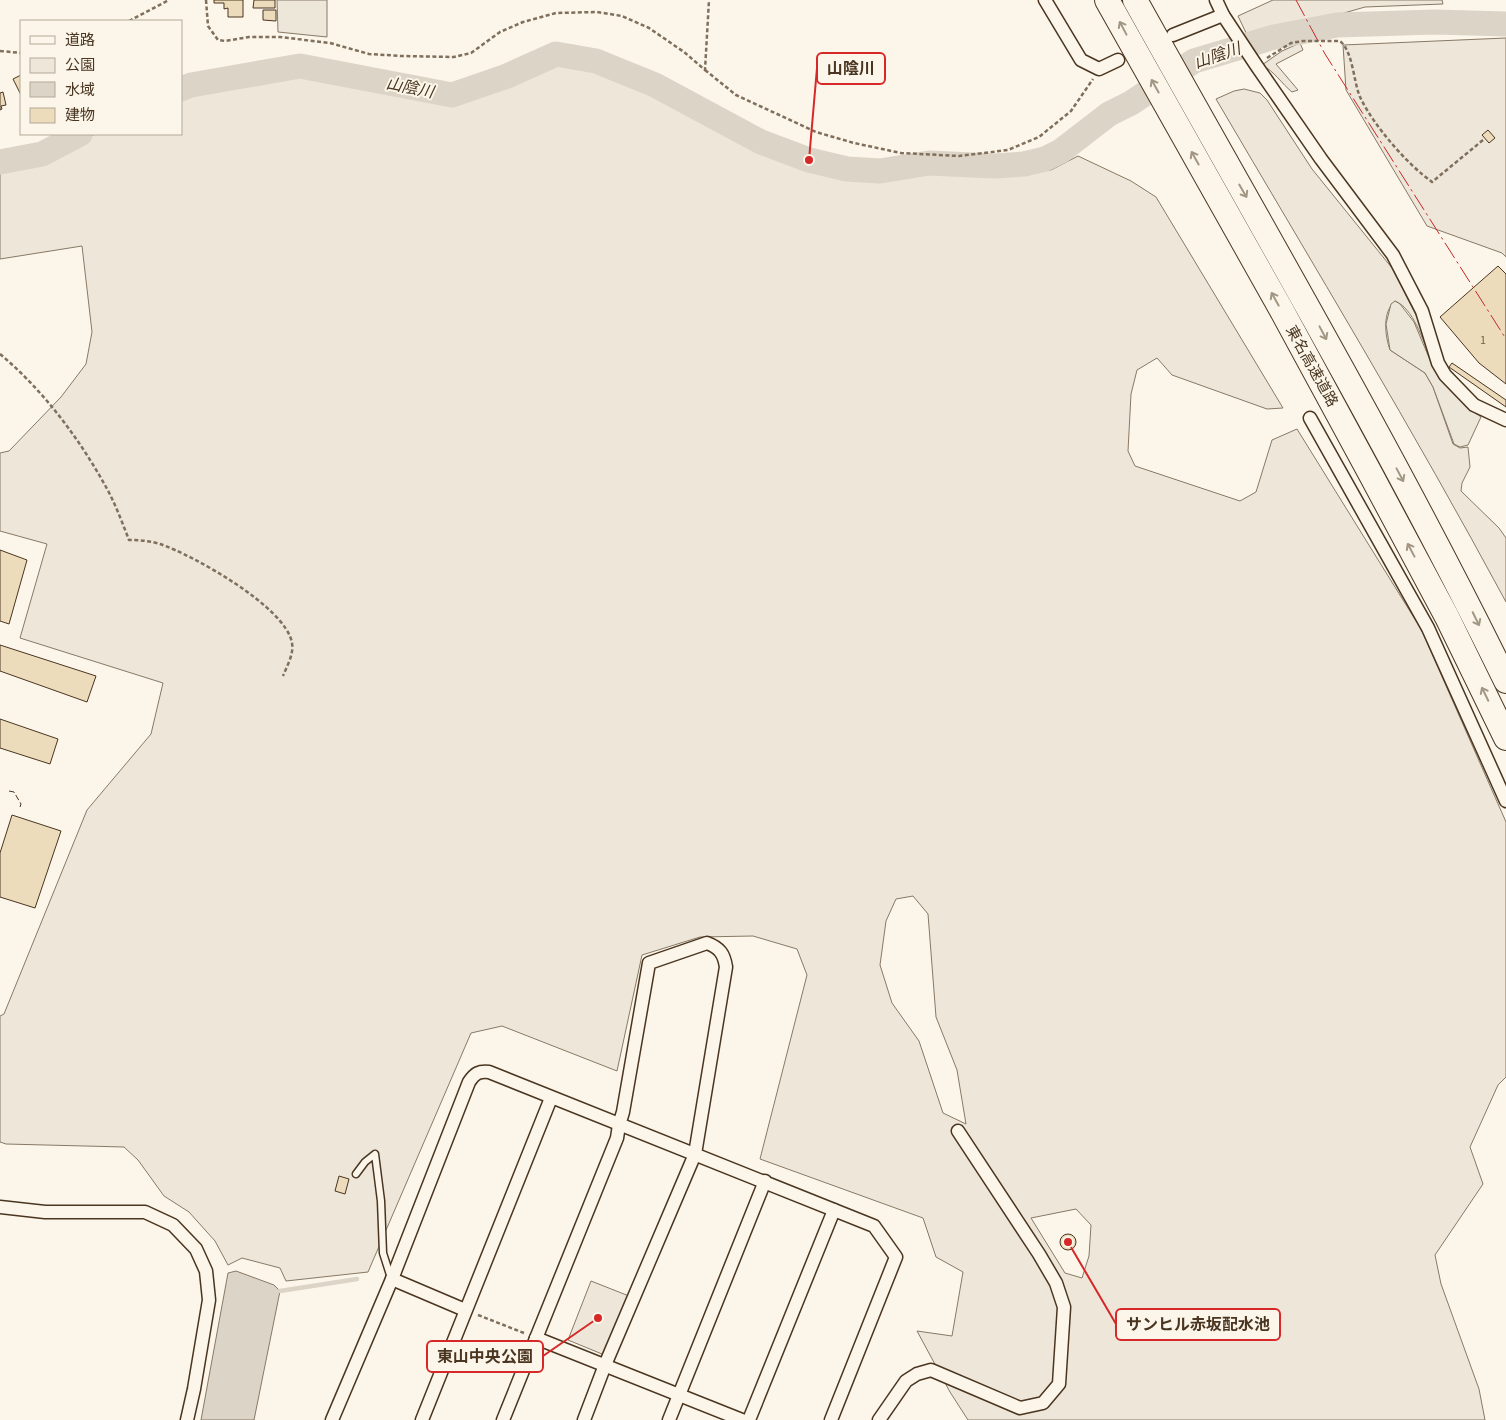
<svg xmlns="http://www.w3.org/2000/svg" width="1506" height="1420" font-family="'Source Sans 3','Noto Sans JP',sans-serif">
  <rect width="100%" height="100%" fill="#fbf6e9"/>
  <g fill="#ede6d9" stroke="#887966" fill-rule="evenodd">
    <polygon points="1273,0 1442,0 1443,4 1365,7 1344,13 1332,21 1305,24 1268,36 1249,39 1238,16"/>
    <polygon points="1506,38 1506,257 1502,253 1427,226 1346,90 1343,45"/>
    <path d="M1300 43 1303 50 1276 64 1298 90 1292 92C1281 83 1275 72 1262 65L1282 51Z"/>
    <path d="M561 60 606 72 656 94 755 148 817 172 878 180 928 172 985 169 1051 170 1078 156 1131 181 1156 197 1283 408 1267 409 1172 375 1157 358 1137 370 1131 394 1128 451 1135 466 1240 501 1256 492 1272 440 1297 429 1421 629 1506 822V1077L1498 1085 1470 1147 1483 1184 1435 1255 1441 1284 1479 1389 1485 1420H968L950 1392 917 1331 952 1336 963 1272 936 1257 923 1218 760 1159 807 975 797 949 753 936 700 937 642 955 617 1071 502 1026 471 1033 368 1272 286 1281 280 1268 242 1258 228 1265 215 1241 189 1212 164 1196 138 1160 124 1147 6 1144 0 1142V1016L4 1014 87 810 151 734 163 683 20 638 47 544 0 531V453L9 451 61 397 86 364 92 332 82 246 0 259V173L37 161 95 134H181V99L197 92 306 74 420 94 468 98 524 76ZM913 896 928 914 936 1017 957 1070 966 1124 943 1113 919 1041 892 1003 880 965 886 921 896 899ZM1076 1209 1091 1225 1089 1256 1082 1278 1065 1273 1031 1218Z"/>
    <path d="M1244 89 1260 93 1267 100 1312 169 1392 268 1420 323 1430 358C1423 340 1413 308 1395 301 1382 312 1385 336 1390 350L1425 373 1433 387 1453 444 1460 448 1468 447 1470 467 1462 483 1461 491 1499 528 1506 538V602C1414 431 1314 266 1216 99L1234 91Z"/>
    <polygon points="591,1281 629,1296 607,1352 602,1354 568,1340"/>
  </g>
  <g fill="#ede7d9" stroke="#887966">
    <polygon points="277,0 327,0 327,37 278,32"/>
    <polygon points="1395,301 1400,304 1414,322 1433,367 1471,410 1481,417 1468,445 1460,447 1454,444 1433,387 1425,373 1390,350 1386,324 1391,304"/>
  </g>
  <polygon fill="#dcd4c6" stroke="#887966" points="236,1271 274,1285 280,1291 254,1420 201,1420 228,1273"/>
  <g fill="none" stroke-linecap="round" stroke-linejoin="round">
    <polyline stroke="#dcd4c6" stroke-width="4.5" points="280,1291 357,1279"/>
    <g stroke="#dcd4c6" stroke-width="25">
      <polyline points="181,89 191,85 300,66 452,95 507,76 556,54 596,61 655,85 761,142 809,160 847,169 880,171 929,163 995,166 1024,164 1045,159 1061,151 1109,114 1131,103 1194,61 1274,37 1337,25 1435,22 1506,24"/>
      <polyline points="0,162 42,154 80,134"/>
    </g>
  </g>
  <g fill="#ecdcbc" stroke="#4a3520">
    <polygon points="214,0 243,0 243,17 228,17 228,8 224,9 224,3 214,3"/>
    <polygon points="254,0 275,0 275,8 253,8"/>
    <polygon points="263,10 276,10 276,21 263,20"/>
    <polygon points="21,75 21,95 13,79"/>
    <polygon points="3,92 6,105 1,106 2,109 0,110 0,93"/>
    <polygon points="1488,130 1495,138 1489,143 1482,135"/>
    <polygon points="1498,266 1506,274 1506,384 1479,363 1440,317"/>
    <polygon points="1452,363 1506,400 1506,407 1449,367"/>
    <polygon points="0,550 27,560 9,624 0,621"/>
    <polygon points="0,645 96,676 87,702 0,671"/>
    <polygon points="0,719 58,739 50,764 0,748"/>
    <polygon points="12,815 61,831 35,908 0,897 0,853"/>
    <polygon points="339,1176 349,1179 345,1194 335,1191"/>
    <circle cx="1068" cy="1242" r="8"/>
  </g>
  <g fill="none" stroke-linecap="round" stroke-linejoin="round">
    <defs>
      <polyline id="lane" points="356,1174 365,1162 375,1154 381,1201 383,1253 391,1278"/>
      <g id="street">
        <polyline points="1045,0 1081,60 1099,69 1118,60"/>
        <polyline points="1216,0 1223,15 1256,65 1321,159 1393,255 1422,311 1438,363 1445,375 1474,405 1506,420"/>
        <polyline points="1173,35 1223,15"/>
        <polyline points="1310,418 1428,628 1506,801"/>
        <polyline points="0,1207 45,1212 145,1212 173,1225 196,1249 206,1271 209,1300 194,1389 187,1420"/>
        <polyline points="392,1279 465,1310"/>
        <polyline points="536,1338 742,1420"/>
        <path d="M332 1420 392 1279 469 1082C475 1073 479 1071 489 1072L874 1226 896 1257 831 1420"/>
        <polyline points="422,1420 551,1098"/>
        <path d="M503 1420 617 1138 619 1125 623 1112 649 963 707 943C720 948 724 954 726 967L695 1154 605 1365 584 1420"/>
        <polyline points="669,1420 765,1181"/>
        <polyline points="749,1420 834,1210"/>
        <polyline points="879,1420 906,1381 917,1374 931,1370 1020,1408 1043,1403 1059,1384 1064,1307 1056,1283 1039,1254 958,1131"/>
      </g>
      <g id="highway">
        <polyline points="1107,0 1281,309 1370,473 1447,617 1506,738"/>
        <path d="M1135 0C1261 226 1392 449 1506 681"/>
      </g>
    </defs>
    <use href="#lane" stroke="#4a3520" stroke-width="9"/>
    <use href="#street" stroke="#4a3520" stroke-width="15"/>
    <use href="#highway" stroke="#4a3520" stroke-width="26"/>
    <g stroke="#7f6f5c" stroke-width="2.5" stroke-dasharray="4 2.5" stroke-linecap="butt">
      <polyline points="206,0 208,26 218,40 225,41 249,37 280,37 330,43 369,54 401,56 454,57 471,53 500,32 523,22 556,13 597,12 622,16 649,28 684,52 705,70 709,0"/>
      <polyline points="129,21 169,0"/>
      <polyline points="0,51 21,53"/>
      <path d="M1267 58 1291 43 1303 41H1340C1354 53 1353 83 1361 99 1375 127 1407 164 1432 182L1483 140"/>
      <polyline points="705,70 736,95 816,132 854,143 901,153 959,156 1008,150 1039,137 1071,111 1093,79"/>
      <path d="M0 354C43 390 79 438 106 487 115 503 122 522 129 540 140 540 150 541 160 544 193 555 286 607 292 643 294 654 287 666 283 676"/>
      <polyline points="478,1315 524,1333"/>
    </g>
    <use href="#lane" stroke="#fbf6e9" stroke-width="6"/>
    <use href="#street" stroke="#fbf6e9" stroke-width="12"/>
    <use href="#highway" stroke="#fbf6e9" stroke-width="24"/>
    <polyline stroke="#4a3520" stroke-width="1" stroke-dasharray="6 2.5" stroke-linecap="butt" points="9,791 14,792 21,804 20,807"/>
    <polyline stroke="#c62828" stroke-width="1" stroke-dasharray="18 4 2.5 4" stroke-linecap="butt" points="1296,0 1325,54 1506,339"/>
  </g>
  <defs><path id="oneway-shaft" d="M-6 0H5M1.5-3L5.5 0L1.5 3" fill="none" stroke-width="1.6" stroke-linecap="round" stroke-linejoin="round" transform="scale(1.25)"/></defs>
  <g stroke="#a29684">
    <use href="#oneway-shaft" transform="translate(1123 28) rotate(-118)"/>
    <use href="#oneway-shaft" transform="translate(1155 86) rotate(-119)"/>
    <use href="#oneway-shaft" transform="translate(1195 158) rotate(-119)"/>
    <use href="#oneway-shaft" transform="translate(1243 191) rotate(60)"/>
    <use href="#oneway-shaft" transform="translate(1275 299) rotate(-119)"/>
    <use href="#oneway-shaft" transform="translate(1323 333) rotate(62)"/>
    <use href="#oneway-shaft" transform="translate(1400 475) rotate(62)"/>
    <use href="#oneway-shaft" transform="translate(1411 550) rotate(-118)"/>
    <use href="#oneway-shaft" transform="translate(1476 619) rotate(64)"/>
    <use href="#oneway-shaft" transform="translate(1485 694) rotate(-116)"/>
  </g>
  <g text-anchor="middle" stroke-width="4" stroke-linejoin="round" paint-order="stroke">
    <g font-size="12" fill="#725f47">
      <text x="1483" y="344">1</text>
    </g>
    <g font-size="15" fill="#4a3520" stroke="#fbf6e9">
      <text transform="translate(1312 366) rotate(61)" y="5">東名高速道路</text>
    </g>
    <g font-size="16" font-style="italic" fill="#4a3520" stroke="#fbf6e9">
      <text transform="translate(1217 55) rotate(-19)" y="6">山陰川</text>
      <text transform="translate(410 87) rotate(11)" y="6">山陰川</text>
    </g>
  </g>
  <path fill="none" stroke="#d62828" stroke-width="2" d="M809 160L817 68M1068 1242L1116 1324M598 1318L543 1356"/>
  <g fill="#d62828" stroke="#fbf6e9" stroke-width="2">
    <circle cx="809" cy="160" r="5"/>
    <circle cx="1068" cy="1242" r="5"/>
    <circle cx="598" cy="1318" r="5"/>
  </g>
  <g fill="#fbf6e9" stroke="#d62828" stroke-width="2">
    <rect x="817" y="53" width="68" height="31" rx="5"/>
    <rect x="1116" y="1309" width="164" height="31" rx="5"/>
    <rect x="427" y="1341" width="116" height="31" rx="5"/>
  </g>
  <g font-size="16" text-anchor="middle" font-weight="bold" fill="#4a3520">
    <text x="851" y="74">山陰川</text>
    <text x="1198" y="1330">サンヒル赤坂配水池</text>
    <text x="485" y="1362">東山中央公園</text>
  </g>
  <rect x="20" y="20" width="162" height="115" fill="#fbf6e9" stroke="#b4a999"/>
  <rect x="30" y="36" width="25" height="8" fill="#fbf6e9" stroke="#b4a999"/>
  <text x="65" y="45" font-size="15" fill="#4a3520">道路</text>
  <rect x="30" y="58" width="25" height="15" fill="#ede6d9" stroke="#b4a999"/>
  <text x="65" y="70" font-size="15" fill="#4a3520">公園</text>
  <rect x="30" y="82" width="25" height="15" fill="#dcd4c6" stroke="#b4a999"/>
  <text x="65" y="95" font-size="15" fill="#4a3520">水域</text>
  <rect x="30" y="108" width="25" height="15" fill="#ecdcbc" stroke="#b4a999"/>
  <text x="65" y="120" font-size="15" fill="#4a3520">建物</text>
</svg>
